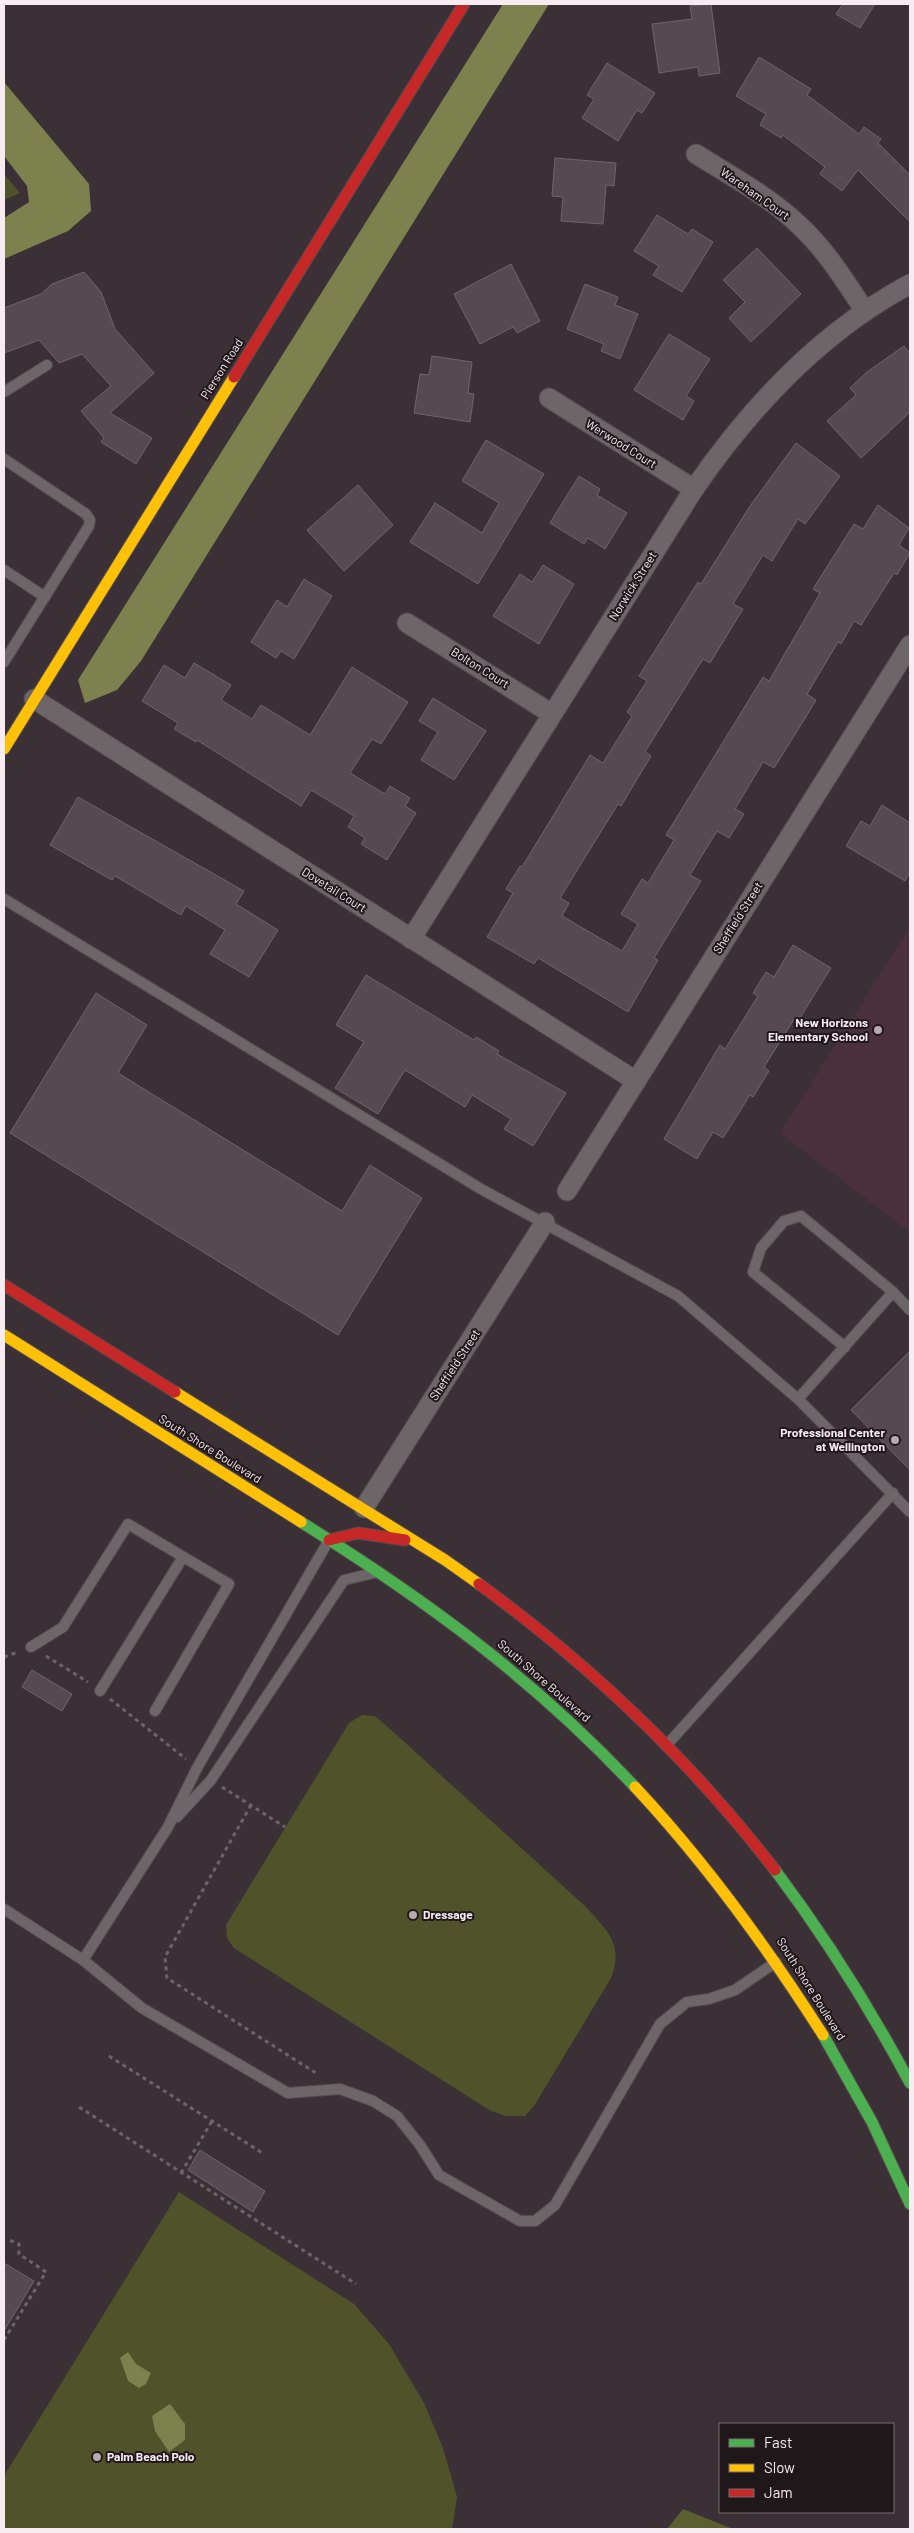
<svg xmlns="http://www.w3.org/2000/svg" width="914" height="2533" font-family="Barlow,sans-serif">
  <rect width="100%" height="100%" fill="#3b3035"/>
  <polygon fill="#49303c" points="910,927 910,1232 780,1133"/>
  <g fill="#505329">
    <polygon points="4,174 20,193 4,200"/>
    <path d="M362 1715 375 1716 389 1728 585 1906C607 1931 624 1943 611 1978L534 2106 525 2116H506L491 2111 234 1948 227 1938 226 1925 349 1723Z"/>
    <polygon points="179,2192 354,2304 389,2344 424,2403 443,2448 457,2497 452,2529 4,2529 4,2476"/>
  </g>
  <polygon fill="#5b5f2f" points="683,2509 733,2529 667,2529"/>
  <g fill="#7d814e">
    <polygon points="503,4 549,4 141,661 117,690 85,703 78,680"/>
    <polygon points="4,82 89,184 91,211 68,231 4,259 4,218 29,202 27,186 4,156"/>
    <polygon points="128,2352 136,2364 151,2373 146,2384 139,2388 128,2381 120,2358"/>
    <polygon points="170,2404 185,2424 185,2440 169,2452 155,2431 152,2416"/>
  </g>
  <g fill="#574950" stroke="#6f6569">
    <polygon points="711,4 720,73 699,76 698,67 659,73 652,24 692,19 690,6"/>
    <polygon points="843,4 875,4 860,28 836,14"/>
    <polygon points="759,57 811,89 807,95 859,134 864,127 881,139 878,143 910,175 910,222 858,170 842,191 820,174 825,167 783,135 781,138 760,125 766,114 736,96"/>
    <polygon points="607,63 655,93 642,113 637,110 618,141 582,118 594,99 587,95"/>
    <polygon points="555,158 616,163 614,186 606,185 603,224 561,221 563,197 552,196"/>
    <polygon points="657,215 688,234 692,229 713,242 682,292 653,275 659,266 634,251"/>
    <polygon points="757,248 801,294 751,342 729,318 745,302 723,280"/>
    <polygon points="511,264 540,321 517,333 513,327 480,344 454,294"/>
    <polygon points="84,272 101,292 115,329 154,373 110,413 152,438 136,464 101,442 104,438 81,411 111,386 82,354 59,363 39,340 4,353 4,308 41,294 52,284"/>
    <polygon points="585,284 618,297 615,305 638,314 620,359 601,351 604,344 567,329"/>
    <polygon points="669,334 710,359 686,396 694,401 683,420 634,390"/>
    <polygon points="904,346 910,354 910,412 861,458 827,421 856,395 850,388 867,372"/>
    <polygon points="432,356 472,362 468,393 474,394 470,422 414,413 420,374 429,375"/>
    <polygon points="486,440 544,474 478,584 410,542 435,503 482,533 499,503 462,481"/>
    <polygon points="796,443 840,476 805,524 798,519 772,561 763,555 733,604 743,609 710,663 703,659 645,752 651,756 621,806 618,804 560,898 569,903 562,916 622,951 638,924 621,914 642,879 648,883 674,840 666,835 763,677 769,681 820,593 813,589 854,524 863,529 878,505 909,528 899,545 910,553 897,575 894,573 861,625 854,621 841,644 838,642 807,694 816,700 804,720 774,768 763,762 735,809 744,814 729,838 717,831 690,875 701,881 654,958 658,960 628,1012 538,958 534,964 487,937 513,893 506,889 520,866 522,867 590,755 603,763 632,716 627,712 647,681 639,676 698,582 701,584 750,506"/>
    <polygon points="579,476 600,489 597,495 627,513 605,549 588,538 584,544 550,523"/>
    <polygon points="358,485 393,525 344,571 307,530"/>
    <polygon points="543,565 574,584 539,644 493,616 520,574 532,582"/>
    <polygon points="304,579 332,596 294,659 281,651 276,658 251,642 277,600 287,607"/>
    <polygon points="194,663 231,685 221,700 252,719 261,705 310,735 352,667 408,702 381,744 372,739 350,773 385,794 390,786 410,798 405,806 416,813 387,860 361,844 365,838 348,827 354,816 311,790 301,806 197,740 196,742 174,729 178,723 142,701 164,665 185,678"/>
    <polygon points="433,698 486,731 454,780 421,760 438,732 419,721"/>
    <polygon points="78,797 244,891 236,904 278,930 249,977 210,954 225,930 186,906 181,915 115,876 112,880 50,845"/>
    <polygon points="882,805 910,823 910,872 905,881 846,846 861,821 870,826"/>
    <polygon points="793,945 831,968 798,1021 795,1018 764,1067 769,1071 753,1097 750,1095 723,1138 713,1132 697,1159 664,1139 720,1045 725,1049 758,996 753,993 766,972 774,977"/>
    <polygon points="366,975 474,1040 476,1037 499,1051 497,1054 566,1093 533,1146 504,1129 511,1119 472,1095 465,1107 405,1070 378,1114 335,1088 364,1042 336,1025"/>
    <polygon points="96,993 147,1025 118,1073 342,1211 370,1165 422,1198 338,1335 10,1133"/>
    <polygon points="910,1351 910,1470 851,1410"/>
    <polygon points="32,1670 72,1694 62,1711 22,1687"/>
    <polygon points="200,2150 265,2191 253,2212 188,2170"/>
    <polygon points="4,2263 34,2281 4,2331"/>
  </g>
  <g fill="none" stroke-linecap="round" stroke-linejoin="round">
    <defs>
      <g id="lane">
        <polyline points="4,392 47,365"/>
        <polyline points="4,459 86,514 90,520 89,526 4,662"/>
        <polyline points="4,570 45,597"/>
        <polyline points="4,899 481,1189 678,1296 798,1399"/>
        <polyline points="910,1310 893,1292 798,1399 910,1512"/>
        <polyline points="845,1347 753,1272 761,1248 784,1221 801,1216 893,1292"/>
        <polyline points="31,1647 63,1627 128,1524 229,1584 155,1711"/>
        <polyline points="100,1691 183,1557"/>
        <polyline points="666,1746 893,1493"/>
        <polyline points="177,1817 211,1780 344,1580 374,1573"/>
        <polyline points="4,1909 83,1960 142,2008 288,2093 340,2089 373,2101 397,2116 420,2145 439,2175 520,2221 535,2221 555,2205 660,2024 687,2002 709,1999 735,1990 776,1962"/>
        <polyline points="83,1960 168,1827 197,1768 329,1540"/>
      </g>
      <g id="street">
        <path d="M696 154C731 176 770 197 800 226 826 250 845 281 865 311"/>
        <polyline points="549,398 694,489"/>
        <polyline points="407,623 552,714"/>
        <polyline points="34,699 636,1081"/>
        <path d="M411 939 694 489C751 406 820 332 910 284"/>
        <polyline points="567,1191 910,645"/>
        <polyline points="364,1508 545,1222"/>
      </g>
      <g id="fast">
        <path d="M301 1522C426 1600 534 1679 635 1787"/>
        <path d="M775 1870C826 1938 870 2008 910 2083"/>
        <polyline points="823,2035 872,2122 910,2204"/>
      </g>
      <g id="slow">
        <polyline points="4,749 234,377"/>
        <polyline points="4,1335 301,1522"/>
        <polyline points="175,1392 445,1560 479,1584"/>
        <path d="M635 1787C707 1864 767 1947 823 2035"/>
      </g>
      <g id="jam">
        <polyline points="234,377 464,4"/>
        <polyline points="4,1285 175,1392"/>
        <polyline points="329,1540 358,1533 405,1540"/>
        <path d="M479 1584C590 1665 691 1761 775 1870"/>
      </g>
    </defs>
    <use href="#lane" stroke="#554c4f" stroke-width="12"/>
    <use href="#street" stroke="#554c4f" stroke-width="21"/>
    <use href="#fast" stroke="#554c4f" stroke-width="13"/>
    <use href="#slow" stroke="#554c4f" stroke-width="13"/>
    <use href="#jam" stroke="#554c4f" stroke-width="13"/>
    <g stroke="#6c6568" stroke-width="3" stroke-dasharray="4 4" stroke-linecap="butt">
      <polyline points="46,1656 88,1682"/>
      <polyline points="4,1657 18,1652"/>
      <polyline points="110,1699 186,1759"/>
      <polyline points="222,1787 285,1827"/>
      <polyline points="251,1805 165,1957 167,1978 319,2075"/>
      <polyline points="109,2056 264,2154"/>
      <polyline points="79,2107 356,2284"/>
      <polyline points="181,2173 212,2121"/>
      <polyline points="4,2340 46,2272 19,2254 19,2244 7,2239"/>
    </g>
    <use href="#lane" stroke="#6e6569" stroke-width="10"/>
    <use href="#street" stroke="#6e6569" stroke-width="19"/>
    <use href="#fast" stroke="#4caf50" stroke-width="11"/>
    <use href="#slow" stroke="#ffc107" stroke-width="11"/>
    <use href="#jam" stroke="#c62828" stroke-width="11"/>
  </g>
  <g fill="#b6aaaf" stroke="#20171b" stroke-width="2">
    <circle cx="878" cy="1030" r="5"/>
    <circle cx="895" cy="1440" r="5"/>
    <circle cx="413" cy="1915" r="5"/>
    <circle cx="97" cy="2457" r="5"/>
  </g>
  <g text-anchor="middle" stroke-width="4" stroke-linejoin="round" paint-order="stroke">
    <g font-size="12" fill="#f8ebf1" stroke="#20171b">
      <text transform="translate(755 194) rotate(35)" y="4">Wareham Court</text>
      <text transform="translate(222 369) rotate(-58)" y="4">Pierson Road</text>
      <text transform="translate(621 444) rotate(32)" y="4">Werwood Court</text>
      <text transform="translate(633 586) rotate(-58)" y="4">Norwick Street</text>
      <text transform="translate(480 668) rotate(32)" y="4">Bolton Court</text>
      <text transform="translate(334 890) rotate(32)" y="4">Dovetail Court</text>
      <text transform="translate(738 918) rotate(-58)" y="4">Sheffield Street</text>
      <text transform="translate(455 1365) rotate(-57)" y="4">Sheffield Street</text>
      <text transform="translate(210 1449) rotate(32)" y="4">South Shore Boulevard</text>
      <text transform="translate(544 1681) rotate(41)" y="4">South Shore Boulevard</text>
      <text transform="translate(811 1989) rotate(58)" y="4">South Shore Boulevard</text>
    </g>
    <g font-size="12" font-weight="bold" fill="#f8ebf1" stroke="#20171b" text-anchor="end">
      <text x="868" y="1027">New Horizons<tspan x="868" dy="14">Elementary School</tspan></text>
      <text x="885" y="1437">Professional Center<tspan x="885" dy="14">at Wellington</tspan></text>
      <text x="423" y="1919" text-anchor="start">Dressage</text>
      <text x="107" y="2461" text-anchor="start">Palm Beach Polo</text>
    </g>
  </g>
  <rect width="914" height="2533" fill="none" stroke="#f8ebf1" stroke-width="10"/>
  <rect x="719" y="2423" width="175" height="90" fill="#20171b" stroke="#766c71"/>
  <rect x="729" y="2439" width="25" height="8" fill="#4caf50" stroke="#766c71"/>
  <text x="764" y="2448" font-size="15" fill="#f8ebf1">Fast</text>
  <rect x="729" y="2464" width="25" height="8" fill="#ffc107" stroke="#766c71"/>
  <text x="764" y="2473" font-size="15" fill="#f8ebf1">Slow</text>
  <rect x="729" y="2489" width="25" height="8" fill="#c62828" stroke="#766c71"/>
  <text x="764" y="2498" font-size="15" fill="#f8ebf1">Jam</text>
</svg>
